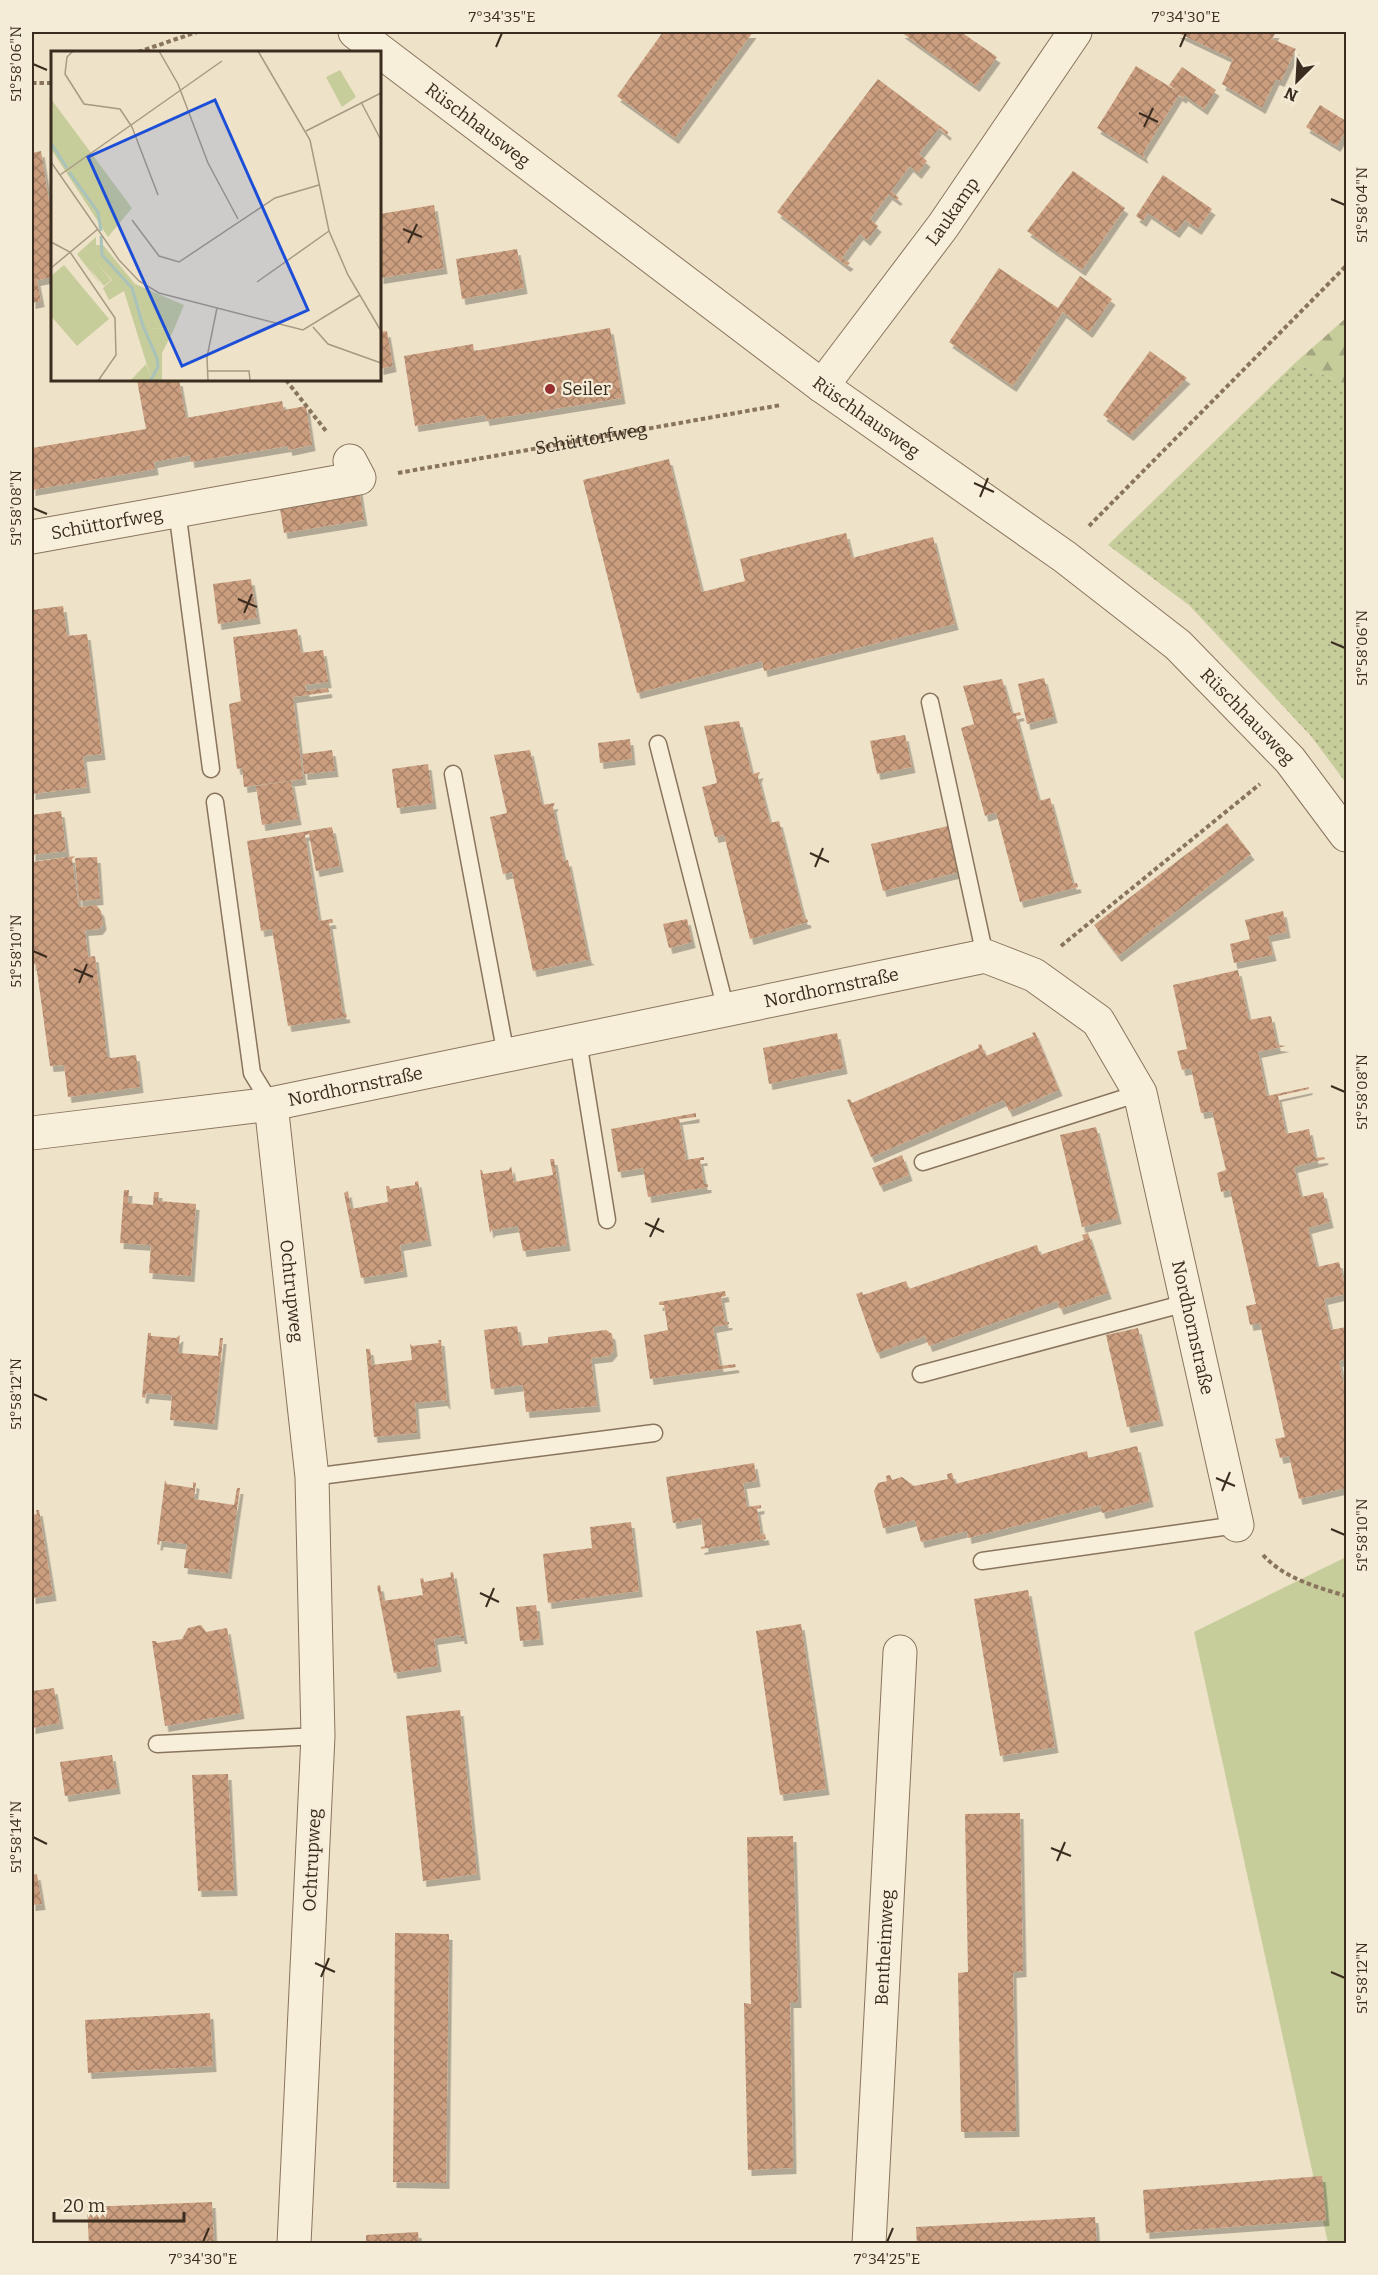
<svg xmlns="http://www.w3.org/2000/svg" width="1378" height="2275" font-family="Bitter,serif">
  <defs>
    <pattern id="grass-dots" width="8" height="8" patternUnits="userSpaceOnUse" patternTransform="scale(1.5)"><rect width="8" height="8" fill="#c7cc9b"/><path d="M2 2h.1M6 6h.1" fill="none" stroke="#a3a67e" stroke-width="1.8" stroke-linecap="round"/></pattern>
    <pattern id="forest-firs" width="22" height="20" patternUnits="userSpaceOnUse" patternTransform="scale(1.5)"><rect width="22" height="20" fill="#c7cc9b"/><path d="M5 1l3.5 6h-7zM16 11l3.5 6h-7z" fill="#a3a67e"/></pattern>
    <pattern id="building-cross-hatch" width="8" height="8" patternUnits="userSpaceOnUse" patternTransform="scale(1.5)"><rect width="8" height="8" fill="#cb9e7f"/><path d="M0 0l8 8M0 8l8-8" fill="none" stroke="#a68168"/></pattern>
    <filter id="shadow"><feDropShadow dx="3.5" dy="6" stdDeviation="0" flood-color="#0004"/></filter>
  </defs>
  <rect width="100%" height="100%" fill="#eee2c8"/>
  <polygon fill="url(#grass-dots)" points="1295,363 1346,384 1346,783 1311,736 1189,605 1108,545"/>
  <polygon fill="url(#forest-firs)" points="1346,318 1346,384 1295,363"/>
  <polygon fill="#c7cc9b" points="1346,1557 1346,2243 1328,2243 1194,1632"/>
  <g fill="url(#building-cross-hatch)" filter="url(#shadow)">
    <polygon points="663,32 753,32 675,138 617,96"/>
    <polygon points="901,32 961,32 997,57 976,86"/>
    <polygon points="1176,32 1276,32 1272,39 1296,49 1281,81 1276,79 1262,108 1222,84 1233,59"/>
    <polygon points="1136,66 1180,93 1169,85 1182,67 1216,90 1204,109 1184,95 1183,98 1179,95 1143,153 1145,158 1097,128"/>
    <polygon points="878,79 948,132 947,135 939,128 919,154 927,161 918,173 910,166 891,191 899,198 897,200 889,194 870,219 878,226 867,240 860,234 842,258 850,263 847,266 777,212"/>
    <polygon points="1320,105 1346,121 1346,130 1337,146 1306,127"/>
    <polygon points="41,151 52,220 52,277 37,280 41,301 32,303 32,153"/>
    <polygon points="1073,171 1125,208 1082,270 1027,231"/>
    <polygon points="1163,175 1212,209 1198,229 1185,220 1176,232 1148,213 1143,221 1136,216"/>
    <polygon points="434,205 444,268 380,278 380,214"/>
    <polygon points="517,249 524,288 462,299 456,259"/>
    <polygon points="999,268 1058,308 1080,276 1112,299 1089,332 1063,312 1013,386 949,342"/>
    <polygon points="610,328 622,398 486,420 485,415 415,426 404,356 473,344 474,351"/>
    <polygon points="387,331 393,366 380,369 380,332"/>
    <polygon points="1150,351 1187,378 1130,435 1103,415"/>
    <polygon points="137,380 179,380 186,418 282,401 284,410 306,406 312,445 289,450 288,446 191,462 190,455 154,462 155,469 32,490 32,448 146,429"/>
    <polygon points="669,459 702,592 745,581 740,559 846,533 852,558 933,537 955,624 764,671 762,661 637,693 583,480"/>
    <polygon points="359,489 364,520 284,533 279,503"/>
    <polygon points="251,579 257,618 218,624 213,584"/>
    <polygon points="63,606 67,636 87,634 102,754 83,756 87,787 32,794 32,610"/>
    <polygon points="297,629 301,653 323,650 328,682 305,685 306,691 328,688 329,692 293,697 303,779 244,787 242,768 237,769 229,704 241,701 233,637"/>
    <polygon points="1044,678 1054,717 1027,724 1018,684"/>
    <polygon points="1002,679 1012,714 1020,712 1021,715 1016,716 1039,801 1050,798 1073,884 1077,883 1078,887 1020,902 996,812 985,816 961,728 974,724 963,686"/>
    <polygon points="739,721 752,774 760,772 758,777 770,823 779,821 804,919 807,919 808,922 750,939 724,835 715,837 702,787 717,783 704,726"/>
    <polygon points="905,735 912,767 877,774 870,741"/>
    <polygon points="630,739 632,759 600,763 598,743"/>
    <polygon points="332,750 335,771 304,774 302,754"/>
    <polygon points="530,750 542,805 555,803 553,807 564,861 568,860 588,957 591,959 533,971 512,872 503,874 490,817 507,813 494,755"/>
    <polygon points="428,764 433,803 397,808 392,769"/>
    <polygon points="291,781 298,819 262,825 256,786"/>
    <polygon points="61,811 66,851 32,855 32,815"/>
    <polygon points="1227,823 1251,854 1118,956 1094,925"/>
    <polygon points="948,826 959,872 883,891 871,844"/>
    <polygon points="332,827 340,866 316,871 309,834 305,835 319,921 332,919 333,923 329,923 343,1014 346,1013 347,1017 288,1026 272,929 261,931 247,841"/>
    <polygon points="75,856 72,859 79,907 96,905 101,911 103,924 99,929 85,930 88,957 95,956 107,1056 110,1058 136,1055 140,1087 68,1097 64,1065 50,1066 36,964 32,965 32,862"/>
    <polygon points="97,857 100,899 79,901 75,858"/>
    <polygon points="1283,911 1287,932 1268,936 1273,955 1234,963 1230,944 1250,939 1245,920"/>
    <polygon points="687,919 692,942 669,948 663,924"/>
    <polygon points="1238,970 1249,1020 1271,1016 1277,1045 1286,1046 1258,1052 1267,1096 1309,1087 1309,1089 1278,1096 1286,1134 1309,1129 1315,1158 1324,1157 1325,1159 1294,1167 1301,1197 1323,1192 1330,1222 1308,1228 1317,1267 1339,1262 1346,1290 1346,1294 1324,1299 1331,1330 1346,1327 1346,1359 1339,1361 1346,1395 1346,1488 1299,1499 1289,1456 1280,1458 1275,1439 1285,1437 1260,1323 1250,1325 1246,1306 1256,1304 1230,1190 1221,1192 1217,1173 1226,1170 1212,1111 1201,1113 1191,1068 1182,1070 1177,1051 1187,1049 1173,985"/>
    <polygon points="1035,1032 1059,1090 1009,1111 1004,1100 871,1157 847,1100 850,1099 852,1103 979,1048 978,1045 981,1044 986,1056 1034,1036 1032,1033"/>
    <polygon points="837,1033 844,1068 769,1084 763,1048"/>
    <polygon points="696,1113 696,1117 679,1119 686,1160 704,1157 704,1160 700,1160 704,1184 708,1184 708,1187 648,1197 643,1168 618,1172 611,1129"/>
    <polygon points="1096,1127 1118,1218 1082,1227 1060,1135"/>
    <polygon points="902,1155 909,1175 880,1186 872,1168"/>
    <polygon points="550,1159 554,1159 567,1245 523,1251 518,1226 492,1230 490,1233 480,1170 482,1170 483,1174 509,1170 511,1166 514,1182 553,1175"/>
    <polygon points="418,1181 428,1240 400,1245 404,1271 361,1278 344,1193 348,1191 351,1209 388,1202 386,1186 389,1186 390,1189 415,1185 415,1182"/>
    <polygon points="124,1190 129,1190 128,1203 153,1205 154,1192 159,1192 158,1201 196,1204 191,1276 149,1273 151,1245 120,1243"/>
    <polygon points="1088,1233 1108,1293 1060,1309 1057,1301 929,1346 925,1336 877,1353 856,1294 862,1292 863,1295 906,1281 909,1289 1037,1245 1040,1255 1084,1240 1082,1235"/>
    <polygon points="725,1291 726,1296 721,1297 725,1322 729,1322 729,1324 713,1327 720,1366 735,1364 736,1367 650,1379 644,1335 668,1330 664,1305 659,1305 659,1302"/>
    <polygon points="517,1326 520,1346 548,1343 548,1337 606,1330 612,1334 614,1350 609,1356 591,1358 597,1406 526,1412 523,1385 491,1389 484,1330"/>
    <polygon points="1138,1328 1160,1420 1127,1427 1106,1335"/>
    <polygon points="148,1333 151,1333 151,1336 176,1338 180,1335 178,1353 218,1356 220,1338 223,1338 214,1424 170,1420 172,1395 146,1393 145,1398 142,1397"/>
    <polygon points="438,1340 441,1340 447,1404 444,1400 415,1403 417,1433 374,1437 366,1349 370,1349 372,1365 412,1360 410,1343 412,1346 439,1343"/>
    <polygon points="1137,1446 1150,1501 1102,1513 1100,1505 968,1538 967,1531 921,1542 915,1520 883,1528 874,1491 878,1483 887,1481 886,1476 890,1475 892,1480 902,1477 914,1486 948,1479 947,1474 952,1473 955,1484 1087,1451 1088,1458"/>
    <polygon points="754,1463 757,1481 743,1483 747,1507 761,1505 761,1508 757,1509 761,1535 765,1534 766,1539 701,1549 701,1547 705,1546 701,1518 673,1523 666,1477"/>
    <polygon points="165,1480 167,1484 193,1488 193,1482 196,1483 194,1499 234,1505 237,1488 240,1488 228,1573 184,1568 187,1544 160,1541 159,1545 157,1544"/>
    <polygon points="36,1510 39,1510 53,1595 32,1598 32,1515 37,1514"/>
    <polygon points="631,1522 639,1591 548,1603 543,1554 592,1548 590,1527"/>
    <polygon points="453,1572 464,1638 461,1638 461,1635 434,1639 438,1666 394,1673 377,1586 380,1585 383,1601 423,1595 420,1579 423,1578 424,1582 451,1577 450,1573"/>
    <polygon points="1028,1590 1055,1747 1000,1756 974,1599"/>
    <polygon points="536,1605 540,1639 520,1641 516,1607"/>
    <polygon points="801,1624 826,1789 780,1795 756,1631"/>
    <polygon points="201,1625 206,1632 227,1628 241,1713 165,1726 152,1641 156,1641 157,1643 182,1639 188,1628"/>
    <polygon points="54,1688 60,1723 32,1728 32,1691"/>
    <polygon points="460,1710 477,1874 423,1881 406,1716"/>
    <polygon points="112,1755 117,1788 65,1796 60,1762"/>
    <polygon points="228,1774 234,1890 198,1891 192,1775"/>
    <polygon points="1020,1813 1023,1971 1013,1972 1016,2131 961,2132 958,1973 968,1972 965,1814"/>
    <polygon points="793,1836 798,2002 790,2002 793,2168 748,2170 744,2003 751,2004 747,1837"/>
    <polygon points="37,1874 42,1904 32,1905 32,1875"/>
    <polygon points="395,1933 449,1934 446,2183 393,2182"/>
    <polygon points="210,2013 213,2066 88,2073 85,2020"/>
    <polygon points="1322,2176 1326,2220 1146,2233 1143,2190"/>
    <polygon points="212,2202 214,2244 89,2244 87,2207"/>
    <polygon points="1095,2217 1097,2244 917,2244 916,2227"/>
    <polygon points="418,2232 419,2244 366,2244 366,2235"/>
  </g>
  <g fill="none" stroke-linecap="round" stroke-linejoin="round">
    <defs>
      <g id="service">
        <polyline points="177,510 211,769"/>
        <polyline points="930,702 985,956"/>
        <polyline points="658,744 726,1010"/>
        <polyline points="453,774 506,1055"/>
        <polyline points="215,802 252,1073 271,1104"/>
        <polyline points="578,1041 607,1220"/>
        <polyline points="923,1162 1140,1093"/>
        <polyline points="921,1374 1186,1303"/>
        <polyline points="312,1477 654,1433"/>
        <polyline points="982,1561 1237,1525"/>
        <polyline points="157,1744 318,1736"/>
      </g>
      <g id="minor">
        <path id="s2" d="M355 32 822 386 1065 557 1178 645 1290 760 1346 835"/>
        <path id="s3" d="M822 386 943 226 1075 32"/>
        <path id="s4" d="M32 537 359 478 350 461"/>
        <path id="s5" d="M271 1104 312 1477 318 1736 294 2244"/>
        <path id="s6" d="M32 1133 271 1104 985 956 1034 975 1098 1021 1140 1093 1237 1525"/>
        <path id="s7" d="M869 2244 900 1652"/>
      </g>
    </defs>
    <use href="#service" stroke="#89745d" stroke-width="19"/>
    <use href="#minor" stroke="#89745d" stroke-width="35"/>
    <g stroke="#89745d" stroke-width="4" stroke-dasharray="4.5 3" stroke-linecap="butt">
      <polyline points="138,52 197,32"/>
      <polyline points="32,83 52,83"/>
      <polyline points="286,380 326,431"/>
      <path id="s1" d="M398 473 781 405"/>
      <polyline points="1089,526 1346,266"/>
      <polyline points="1061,946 1260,784"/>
      <path d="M1263 1555C1285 1579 1317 1587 1346 1596"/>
    </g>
    <use href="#service" stroke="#f8efdb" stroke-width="16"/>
    <use href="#minor" stroke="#f8efdb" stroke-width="33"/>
  </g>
  <path fill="none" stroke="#3a2d20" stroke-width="2" d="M496 47 502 33M1180 47 1186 33M33 64 47 70M1139 113 1158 122M1144 127 1153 108M1331 199 1345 205M403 229 422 237M408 243 417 224M974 483 994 492M980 497 988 478M33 508 47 514M238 599 257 607M244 613 252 594M1331 642 1345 648M810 853 829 862M815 867 823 848M33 951 47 957M74 969 93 977M79 983 87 964M1331 1086 1345 1092M645 1223 664 1232M650 1237 659 1218M33 1394 47 1400M1216 1478 1235 1486M1222 1491 1230 1472M1331 1529 1345 1535M480 1593 499 1602M486 1607 494 1588M33 1837 47 1844M1051 1848 1071 1856M1057 1861 1065 1842M315 1963 335 1972M1331 1972 1345 1978M321 1977 329 1958M203 2242 209 2228M887 2242 893 2228"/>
  <circle fill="#972e30" stroke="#f5ecd7" stroke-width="2" cx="550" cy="389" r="6"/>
  <g text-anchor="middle" stroke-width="4.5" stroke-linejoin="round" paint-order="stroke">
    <g font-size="18" fill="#3a2d20" stroke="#f5ecd7">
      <text dy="6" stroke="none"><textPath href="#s2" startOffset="154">Rüschhausweg</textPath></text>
      <text dy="6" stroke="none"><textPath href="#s3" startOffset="218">Laukamp</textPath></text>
      <text dy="6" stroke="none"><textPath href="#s2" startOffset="640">Rüschhausweg</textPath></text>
      <text dy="6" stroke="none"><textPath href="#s1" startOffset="196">Schüttorfweg</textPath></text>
      <text dy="6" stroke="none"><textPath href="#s4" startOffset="76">Schüttorfweg</textPath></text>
      <text dy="6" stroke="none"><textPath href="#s2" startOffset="1126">Rüschhausweg</textPath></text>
      <text dy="6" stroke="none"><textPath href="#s6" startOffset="813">Nordhornstraße</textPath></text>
      <text dy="6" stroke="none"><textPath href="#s6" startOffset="327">Nordhornstraße</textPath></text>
      <text dy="6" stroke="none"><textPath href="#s5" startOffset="188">Ochtrupweg</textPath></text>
      <text dy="6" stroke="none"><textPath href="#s6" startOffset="1425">Nordhornstraße</textPath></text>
      <text transform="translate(312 1860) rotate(-87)" y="6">Ochtrupweg</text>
      <text dy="6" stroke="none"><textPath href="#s7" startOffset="297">Bentheimweg</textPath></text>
    </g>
    <g font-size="18" fill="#3a2d20" stroke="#f5ecd7" text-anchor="start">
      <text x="562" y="395">Seiler</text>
    </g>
  </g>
  <g transform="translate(51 51)">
    <rect width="330" height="330" fill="#eee2c8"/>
    <path d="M45 186V211L38 217 51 236 26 203ZM84 233 133 254 123 278 99 277 84 246Z" fill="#c7cc9b"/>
    <path d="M45 194H52L84 233V246L99 277 123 278 111 302V330H101L73 240 58 249 52 237 61 229 45 211Z" fill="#c7cc9b"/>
    <path d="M289 19 305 46 291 56 275 26ZM0 48 81 157 57 186 0 98ZM45 211 60 229 53 235 38 217ZM13 214 58 268 26 295 0 265V225ZM95 313 101 330H79Z" fill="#c7cc9b"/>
    <path fill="none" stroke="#a9c2ba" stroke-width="3" d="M0 92 16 117M18 121 47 161 50 180M50 185 51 204 81 237 92 275 106 307 107 316 99 330"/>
    <path fill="none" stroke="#a69a85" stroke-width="1.5" d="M22 0 16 6 14 23 33 53 69 58 81 76 107 144M108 0 127 33 157 112 187 168M207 0 259 89 278 180 297 224 330 280M310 51 330 89M255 80 330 42M0 111 68 209 88 230 108 242 252 279 309 244M9 124 171 10M81 169 108 205 128 211 224 147 268 134M0 191 19 201 64 267 65 304 47 330M0 217 47 178M206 231 278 180M262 276 277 293 330 312M156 320H198L199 329M157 330 156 306 166 257"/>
    <path fill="#1d4ed8" fill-opacity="0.15" stroke="#1d4ed8" stroke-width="3" d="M164 49 257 259 131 315 37 106Z"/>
    <rect width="330" height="330" fill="none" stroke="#3a2d20" stroke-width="3"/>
  </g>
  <rect width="1378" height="2275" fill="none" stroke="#f5ecd7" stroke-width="66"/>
  <g transform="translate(1297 81) rotate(204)" stroke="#f5ecd7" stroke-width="4.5" paint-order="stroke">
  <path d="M0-4.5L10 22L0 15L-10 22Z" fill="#3a2d20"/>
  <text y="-9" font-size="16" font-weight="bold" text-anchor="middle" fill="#3a2d20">N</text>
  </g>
  <path d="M54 2212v9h130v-9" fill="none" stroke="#3a2d20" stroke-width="3"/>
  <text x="63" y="2212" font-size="18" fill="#3a2d20" stroke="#f5ecd7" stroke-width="4.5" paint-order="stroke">20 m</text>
  <rect x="33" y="33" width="1312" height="2209" fill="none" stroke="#3a2d20" stroke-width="2"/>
  <g font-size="15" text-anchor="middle" fill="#3a2d20">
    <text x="502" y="22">7°34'35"E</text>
    <text x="1186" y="22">7°34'30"E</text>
    <text transform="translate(16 64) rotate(-90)" y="5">51°58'06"N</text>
    <text transform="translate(1362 205) rotate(-90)" y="5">51°58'04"N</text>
    <text transform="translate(16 508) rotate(-90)" y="5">51°58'08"N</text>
    <text transform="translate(1362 648) rotate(-90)" y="5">51°58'06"N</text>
    <text transform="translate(16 951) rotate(-90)" y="5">51°58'10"N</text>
    <text transform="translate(1362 1092) rotate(-90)" y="5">51°58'08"N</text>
    <text transform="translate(16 1394) rotate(-90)" y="5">51°58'12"N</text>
    <text transform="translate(1362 1535) rotate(-90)" y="5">51°58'10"N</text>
    <text transform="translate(16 1837) rotate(-90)" y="5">51°58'14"N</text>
    <text transform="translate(1362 1978) rotate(-90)" y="5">51°58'12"N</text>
    <text x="203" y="2264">7°34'30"E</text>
    <text x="887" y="2264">7°34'25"E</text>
  </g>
</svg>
